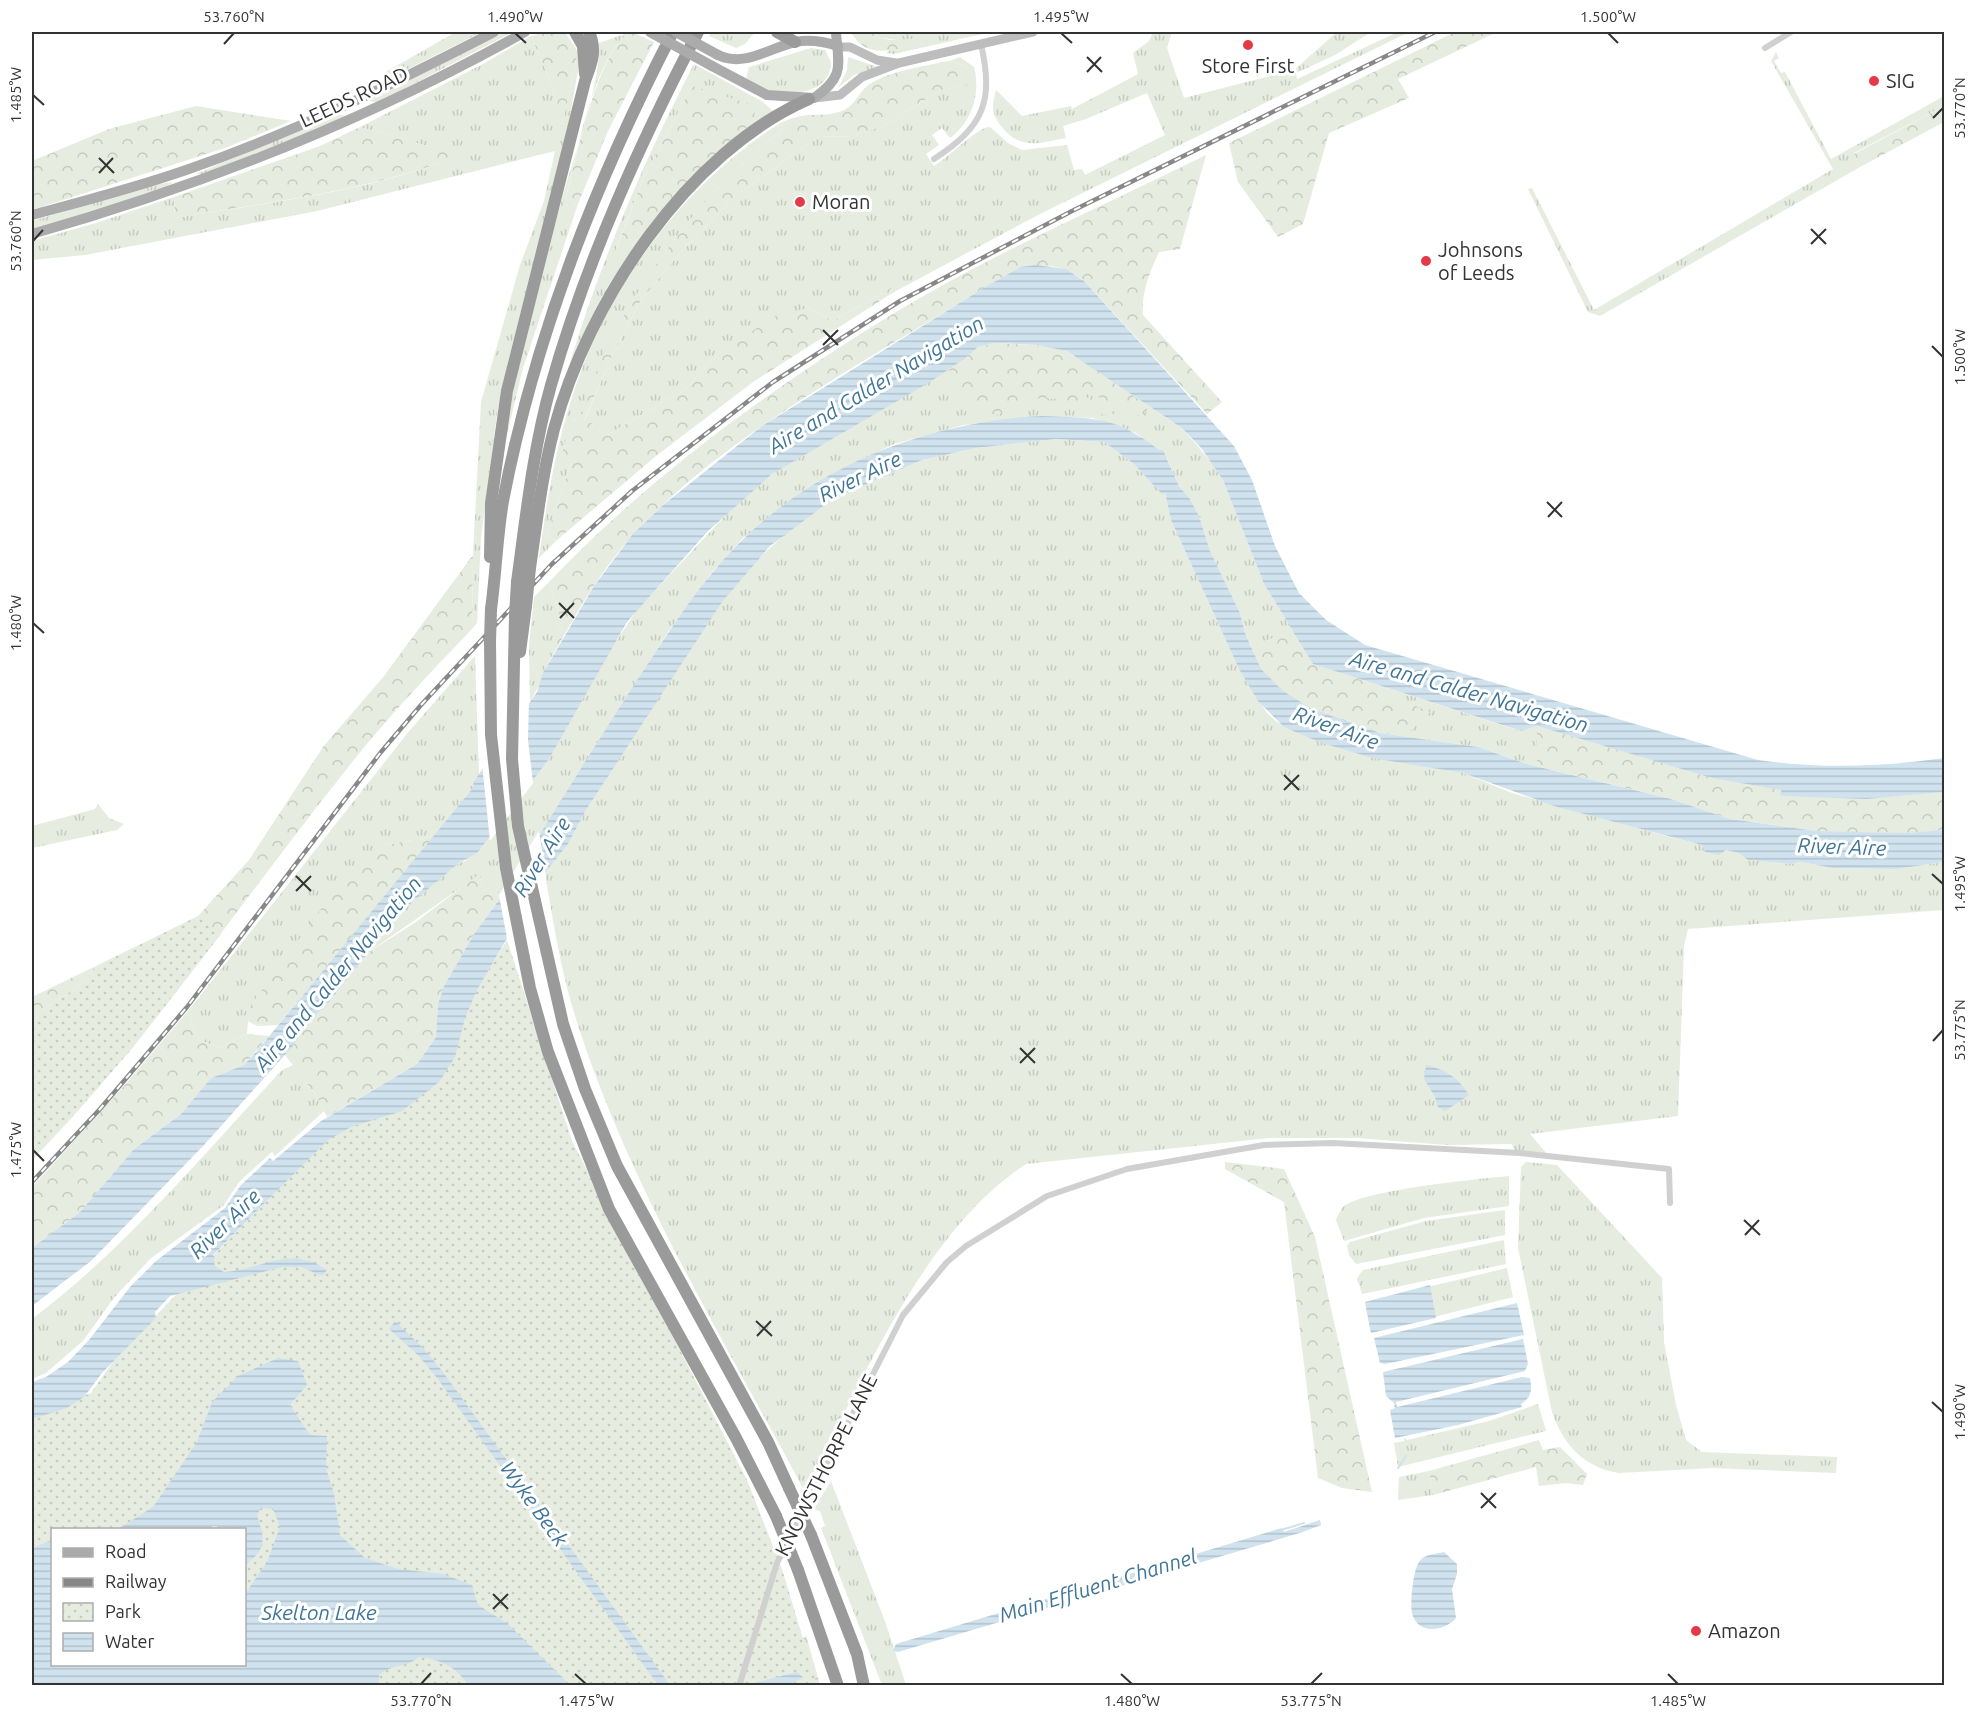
<svg xmlns="http://www.w3.org/2000/svg" width="1976" height="1717" font-family="Ubuntu,sans-serif">
  <defs>
    <pattern id="grass-tufts" width="24" height="20" patternUnits="userSpaceOnUse" patternTransform="scale(1.5)"><rect width="24" height="20" fill="#e6ecdf"/><path d="M3 7l-1-3M5 7V3M7 7l1-3M15 17l-1-3M17 17v-4M19 17l1-3" fill="none" stroke="#c6cbc0"/></pattern>
    <pattern id="forest-crowns" width="20" height="18" patternUnits="userSpaceOnUse" patternTransform="scale(1.5)"><rect width="20" height="18" fill="#e6ecdf"/><path d="M2 6a3 3 0 1 1 6 0M12 15a3 3 0 1 1 6 0" fill="none" stroke="#c6cbc0"/></pattern>
    <pattern id="park-dots" width="8" height="8" patternUnits="userSpaceOnUse" patternTransform="scale(1.5)"><rect width="8" height="8" fill="#e6ecdf"/><path d="M2 2h.1M6 6h.1" fill="none" stroke="#c6cbc0" stroke-width="1.8" stroke-linecap="round"/></pattern>
    <pattern id="water-rules" width="6" height="5" patternUnits="userSpaceOnUse" patternTransform="scale(1.5)"><rect width="6" height="5" fill="#cfe2ee"/><path d="M0 2.5h6" fill="none" stroke="#b2c2cd"/></pattern>
  </defs>
  <rect width="100%" height="100%" fill="#fff"/>
  <g fill="url(#grass-tufts)" fill-rule="evenodd">
    <polygon points="456,32 482,32 398,74 382,74"/>
    <polygon points="501,32 513,32 377,103 367,100"/>
    <path d="M630 32C592 59 576 160 564 206L578 204 523 368 505 443C516 356 542 270 566 185 577 148 601 79 599 43Z"/>
    <polygon points="711,32 755,32 745,44 736,48 709,36"/>
    <polygon points="871,32 991,32 894,54 886,53 893,48 925,43 880,38"/>
    <path d="M1153 32H1172L1167 48 1184 98 1294 70 1337 32H1371L1335 55 1296 73 1297 79 1398 32H1409L1038 215 894 292 891 288 833 321 808 308 723 350 683 391 607 435 590 422H584L610 360 641 300 679 254 735 196 818 137 852 136 883 126 941 90 968 85 970 68 949 61 960 57 974 67C981 93 972 122 950 138L942 128 932 135 939 145 926 154 934 166C948 158 977 127 990 127L1008 143 1022 150 1067 145 1074 170 1082 169 1085 175 1165 135 1147 93 1086 119 1063 126 1066 138C1038 143 1021 151 1001 126 991 113 992 105 996 90L1022 116 1071 106 1072 109 1138 74 1133 53 1149 41Z"/>
    <path d="M531 36 553 88 562 126 578 52 580 60 565 143 509 358 497 414 481 537 477 623 472 629 473 555 481 402 520 265 544 201 555 151 317 211 85 255 32 260V241L96 223 174 197 175 218C270 202 370 192 459 155L360 127 483 64Z"/>
    <path d="M811 48 825 50 831 62C831 92 794 97 771 91 763 89 753 82 746 78L749 67Z"/>
    <polygon points="1776,52 1779,58 1774,61 1781,73 1785,72 1831,159 1944,96 1944,106 1854,153 1860,167 1600,316 1588,312 1528,189 1532,188 1594,310 1833,169 1771,61"/>
    <polygon points="848,57 875,66 874,69 854,75 839,87 847,70"/>
    <path d="M694 64 763 102 773 111 747 130 638 246 557 408C589 289 637 174 694 64ZM692 86 756 120 725 143 695 174 625 259 616 249 642 181Z"/>
    <polygon points="337,114 348,117 204,174 196,174"/>
    <path d="M777 125 782 131C720 175 659 253 622 320 604 352 591 387 578 421L571 420 572 462 546 537 557 540 539 558C547 500 556 443 575 388 610 283 685 185 777 125Z"/>
    <polygon points="174,182 160,190 32,229 32,221 158,184"/>
    <polygon points="1077,356 1166,418 1183,429 1213,464 1223,480 1264,584 1313,664 1520,731 1537,726 1712,778 1867,799 1944,792 1944,830 1905,833 1816,831 1527,764 1478,747 1380,733 1312,709 1257,658 1245,633 1240,613 1210,551 1199,516 1190,499 1179,486 1167,458 1136,433 1093,418 1042,416 963,425 894,444 832,474 743,538 712,572 668,632 499,900 496,882 484,891 479,875 369,952 401,912 459,863 465,861 549,759 607,655 637,610 737,503 772,474 806,452 964,359"/>
    <path d="M1056 439 1104 442 1134 464 1162 493H1165L1171 520 1239 669 1267 713 1277 722 1299 733 1362 755 1463 773 1512 793 1670 837 1738 853 1748 860 1791 864 1801 862 1832 868 1896 869 1944 862V910L1688 929 1684 946 1678 1116 1530 1134 1547 1154 1514 1150 1512 1144 1447 1145 1357 1138H1269L1026 1164C922 1232 861 1384 805 1492 723 1338 629 1186 576 1019 561 972 553 921 545 873L568 844 586 810 710 616 753 564 784 535 833 499 922 460 976 448Z"/>
    <polygon points="549,582 561,621 542,680 530,702 529,646 534,597"/>
    <polygon points="475,656 479,774 474,781 474,788 435,836 385,845 248,1020 247,1034 220,1048 199,1040 188,1011 410,730"/>
    <polygon points="98,804 109,818 124,824 117,830 32,848 32,826 95,809"/>
    <path d="M293 1065 316 1095 324 1111 275 1156 272 1152 240 1181 223 1206 150 1259 113 1299 83 1341 46 1373 32 1379V1319C126 1248 202 1156 282 1070Z"/>
    <path d="M1526 1162 1557 1165 1662 1278 1664 1342 1676 1405 1686 1440 1702 1452 1837 1457 1836 1473 1712 1468 1619 1473C1584 1468 1563 1444 1552 1412L1518 1248 1521 1167Z"/>
    <path d="M1509 1176V1206L1424 1218 1344 1241 1336 1220C1338 1216 1340 1210 1343 1207 1361 1190 1479 1179 1509 1176Z"/>
    <polygon points="1505,1210 1505,1235 1356,1264 1349,1255 1347,1246 1350,1242 1426,1221"/>
    <polygon points="1504,1240 1506,1264 1362,1294 1357,1278 1363,1270"/>
    <polygon points="1507,1268 1513,1297 1371,1333 1365,1302"/>
    <polygon points="1538,1404 1546,1431 1398,1467 1394,1443 1404,1441 1404,1437 1407,1440 1489,1421"/>
    <polygon points="1429,1471 1433,1495 1398,1500 1399,1477"/>
    <polygon points="831,1481 886,1624 906,1685 882,1685 821,1528 825,1526 820,1511 814,1509"/>
  </g>
  <g fill="url(#forest-crowns)">
    <polygon points="546,32 565,32 578,52 562,127 553,88 531,36"/>
    <path d="M632 32 654 42 608 131 578 204 564 206C574 169 597 46 632 32Z"/>
    <path d="M851 32H871L880 38 891 40 925 38V43C899 47 867 63 851 32Z"/>
    <polygon points="1455,32 1497,32 1398,79 1409,98 1329,133 1303,224 1278,237 1238,182 1229,143"/>
    <path d="M949 61 970 68 969 85 941 90 883 126 852 136 818 137 735 196 679 254 641 300 610 360 584 421 590 422 607 435 683 391 723 350 777 315 808 308 833 321 891 288 894 292 753 382 656 456 557 540 546 537 572 462 562 454 571 420 578 421C586 399 594 377 603 356 640 277 710 182 782 131L777 125C806 108 821 120 844 110 857 104 860 88 873 82 895 70 924 66 949 61Z"/>
    <path d="M692 86 753 105 756 120C704 159 665 208 625 260L616 250 642 181Z"/>
    <polygon points="196,106 291,121 225,148 32,210 32,161 109,129"/>
    <polygon points="1944,106 1944,122 1860,167 1854,154"/>
    <path d="M360 127 460 155C370 191 270 202 175 218L174 197 320 146Z"/>
    <path d="M1206 155 1180 249 1159 252C1150 272 1141 292 1143 315L1222 402 1207 414 1084 281C1053 256 1022 265 990 284 873 358 729 431 635 533 597 573 570 625 543 673L561 621 549 582C648 478 768 390 891 315 991 254 1101 207 1206 155Z"/>
    <polygon points="994,343 1051,346 1067,351 1149,407 1142,417 1085,391 1084,396 1115,412 1112,418 1064,399 1032,398 995,416 964,407 949,370 978,347"/>
    <path d="M473 555 472 629C427 676 382 723 342 775 239 904 148 1042 32 1160L198 916 249 860 323 747 384 676Z"/>
    <path d="M1293 630 1313 664 1372 684 1380 691 1430 712 1405 736C1364 731 1293 710 1265 676 1258 668 1256 656 1251 646Z"/>
    <polygon points="1537,726 1712,778 1782,790 1780,795 1784,796 1867,799 1944,792 1944,830 1905,833 1816,831 1730,819 1671,799 1537,766"/>
    <polygon points="435,836 278,1025 257,1026 248,1021 251,1005 331,895 385,845"/>
    <polygon points="479,874 484,891 496,881 499,900 474,934 444,986 438,1004 436,1037 417,1064 327,1117 316,1095 285,1055 306,1025 329,1002 369,952 416,922"/>
    <polygon points="96,966 78,987 41,1011 32,1026 32,997"/>
    <polygon points="188,1011 199,1040 220,1048 247,1034 269,1036 244,1065 211,1078 181,1114 134,1149 80,1212 32,1248 32,1187 124,1086"/>
    <polygon points="1225,1162 1284,1169 1315,1237 1372,1492 1342,1488 1318,1478 1284,1202 1225,1169"/>
    <polygon points="1539,1440 1543,1450 1560,1447 1587,1474 1583,1485 1566,1483 1539,1486 1536,1467 1433,1495 1429,1471"/>
    <polygon points="806,1635 820,1685 800,1685 793,1651"/>
  </g>
  <g fill="url(#park-dots)" fill-rule="evenodd">
    <polygon points="198,916 221,934 131,1050 32,1160 32,1026 41,1011 78,987 96,966"/>
    <path d="M507 940 572 1141 747 1480 782 1569 817 1685 32 1686V1417L91 1393 112 1363 198 1271 339 1128 408 1100ZM52 1530H244V1664H52Z"/>
  </g>
  <g fill="url(#water-rules)">
    <path d="M1036 265 1066 269 1084 281 1234 446 1252 480 1275 546 1299 593 1326 620 1365 645 1758 760C1822 769 1880 767 1944 758V792L1867 799 1784 796 1780 795 1782 790 1712 778 1537 726 1521 731 1313 664 1264 584 1223 480 1202 449 1183 429 1067 351 1037 345 994 343 978 347 964 359 930 382 772 474 708 531 627 622 549 759 477 853 459 863 401 912 329 1002 306 1025 292 1047 204 1145 91 1261 32 1306V1248L80 1212 134 1149 181 1114 211 1078 244 1065 257 1051 473 788 474 781 537 692 543 673 594 586 633 534 663 505 762 426 990 284 1021 267Z"/>
    <path d="M1042 416C1096 418 1115 416 1159 450H1163L1179 486 1190 499 1199 516 1210 551 1240 613 1245 633 1261 669 1283 691 1312 709 1380 733 1478 747 1527 764 1671 799 1730 819 1816 831 1905 833 1944 830V862L1896 869 1832 868 1801 862 1791 864 1748 860 1738 853 1726 850 1719 855 1705 852 1702 845 1554 806 1463 773 1372 758 1319 742 1284 727 1258 701 1239 669 1171 520 1165 493 1162 494 1134 464 1104 442 1056 439 976 448 922 460 833 499 770 546 722 602 586 810 568 844 545 873 477 990 465 1018 455 1057 439 1082 402 1111 351 1127 328 1140 213 1255 215 1266 224 1272C263 1270 289 1244 327 1270L322 1276 301 1267H282L170 1296 155 1312 156 1318 102 1373 84 1397 67 1408 32 1419V1382L46 1377 68 1362 89 1340 130 1287 156 1261 225 1208 241 1185 270 1158 273 1161 321 1121 417 1064 436 1037 438 1004 444 986 474 934 499 900C544 828 588 756 634 685 659 647 683 608 712 573 793 474 916 422 1042 416Z"/>
    <path d="M1426 1065C1446 1070 1458 1077 1469 1095L1445 1111 1438 1107 1435 1097 1424 1079Z"/>
    <polygon points="1430,1285 1436,1318 1371,1333 1365,1302"/>
    <polygon points="1517,1303 1524,1335 1385,1364 1380,1363 1374,1338"/>
    <polygon points="395,1321 424,1349 443,1372 670,1685 658,1685 437,1378 418,1355 389,1329"/>
    <path d="M1523 1339 1528 1364 1525 1371 1396 1402 1397 1407 1522 1377 1530 1378C1532 1390 1532 1397 1521 1404L1522 1407 1458 1425 1395 1438 1390 1410 1395 1408 1394 1403 1386 1396 1383 1372Z"/>
    <path d="M278 1358 298 1361 307 1385 290 1405 310 1435 327 1436 326 1468 334 1494 340 1535 365 1558 398 1569 443 1574 472 1585 478 1605 507 1623 570 1685H468C457 1667 439 1659 419 1657 404 1669 396 1662 379 1675V1683L385 1685H32V1554L35 1547 52 1540V1664H244L245 1594 267 1562 280 1527 273 1509 261 1508 257 1515C265 1540 267 1549 245 1565L244 1530 213 1526 210 1530 118 1529 153 1507 197 1442 212 1402 238 1376Z"/>
    <polygon points="1320,1520 1321,1525 1303,1532 898,1652 893,1651 896,1644 1282,1528 1284,1532"/>
    <path d="M1444 1552 1457 1564V1574L1452 1589 1456 1618C1444 1632 1417 1635 1412 1613 1410 1602 1413 1571 1419 1562 1424 1554 1436 1554 1444 1552Z"/>
    <polygon points="797,1672 803,1678 787,1685 746,1685"/>
  </g>
  <g fill="#fff">
    <polygon points="529,698 528,740 533,783 490,841 482,764"/>
    <polygon points="539,831 546,878 508,944 499,895"/>
  </g>
  <g fill="none" stroke-linecap="round" stroke-linejoin="round">
    <g stroke="#cfe2ee" stroke-width="2">
      <polyline points="1398,1468 1406,1456"/>
      <polyline points="1281,1530 1304,1523"/>
    </g>
    <g stroke="#d0d0d0" stroke-width="6">
      <polyline points="1765,48 1791,32"/>
      <path d="M934 159C984 126 994 102 981 44"/>
      <polyline points="739,1686 777,1563 903,1315 947,1262 966,1246 1047,1196 1127,1169 1264,1145 1333,1143 1520,1153 1669,1169 1670,1203"/>
    </g>
    <g stroke="#bdbdbd" stroke-width="9">
      <polyline points="838,47 850,47 877,60 896,63"/>
      <polyline points="814,98 840,95 862,77 899,63 1033,32"/>
    </g>
    <g stroke="#ababab" stroke-width="10">
      <path d="M718 55C745 68 770 47 796 42 809 39 825 42 838 46"/>
      <path d="M712 66 767 95 814 98C846 76 838 64 836 32"/>
      <path d="M32 215C84 201 138 187 189 169 295 132 395 83 494 32"/>
      <path d="M32 234C205 185 367 120 525 32"/>
    </g>
    <g stroke="#9a9a9a" stroke-width="12">
      <polyline points="575,32 583,46 585,74"/>
      <polyline points="777,32 795,42"/>
      <path d="M490 557 491 503 507 391 585 81C592 63 597 50 589 32"/>
      <path d="M530 568C537 521 542 475 554 429 588 303 687 152 809 99"/>
      <path d="M517 582C526 516 533 449 551 385 586 262 639 145 698 32"/>
      <path d="M491 609C496 573 497 536 503 501 535 335 596 181 673 32"/>
      <polyline points="515,616 512,759 518,826 563,1024 585,1089 617,1166 768,1442 789,1488"/>
      <polyline points="490,641 491,735 506,868 530,988 548,1052 609,1209 736,1438 776,1516"/>
      <polyline points="520,652 526,606"/>
      <polyline points="811,1535 857,1654 864,1686"/>
      <polyline points="798,1570 838,1686"/>
    </g>
    <defs>
      <polyline id="rail" points="32,1182 100,1109 187,1007 381,752 421,705 552,564 632,491 773,382 900,301 1072,211 1435,32"/>
    </defs>
    <use href="#rail" stroke="#888" stroke-width="4.5"/>
    <use href="#rail" stroke="#fff" stroke-width="2" stroke-dasharray="7" stroke-linecap="butt"/>
    <g stroke="#ababab" stroke-width="10">
      <polyline points="650,32 712,66"/>
      <polyline points="676,32 718,55"/>
    </g>
    <g stroke="#9a9a9a" stroke-width="12">
      <polyline points="526,606 530,568"/>
      <polyline points="515,616 517,582"/>
      <polyline points="490,641 491,609"/>
      <polyline points="789,1488 811,1535"/>
      <polyline points="776,1516 798,1570"/>
    </g>
  </g>
  <path fill="none" stroke="#333" stroke-width="2" d="M515 33 526 43M1061 33 1072 43M1608 33 1618 43M224 44 234 33M1087 57 1102 72M1087 72 1101 57M33 95 44 105M1933 118 1943 108M99 158 114 173M99 173 113 158M1811 229 1826 244M33 241 43 230M1811 244 1826 229M823 330 838 345M823 345 838 330M1932 346 1943 357M1547 502 1562 517M1548 517 1562 502M559 603 574 618M560 618 574 603M33 623 44 633M1284 775 1299 790M1284 790 1299 775M1932 874 1943 884M296 876 311 891M296 891 311 876M1933 1041 1943 1030M1020 1048 1035 1063M1020 1063 1035 1048M33 1150 44 1161M1744 1220 1760 1235M1745 1235 1759 1220M756 1321 772 1336M757 1336 771 1321M1932 1402 1943 1412M1481 1493 1496 1508M1481 1508 1496 1493M493 1594 508 1609M493 1609 508 1594M575 1674 586 1684M1121 1674 1132 1684M1668 1674 1678 1684M421 1684 431 1673M1311 1684 1322 1673"/>
  <g fill="#e63946" stroke="#fff" stroke-width="2">
    <circle cx="1248" cy="45" r="6"/>
    <circle cx="1874" cy="81" r="6"/>
    <circle cx="800" cy="202" r="6"/>
    <circle cx="1426" cy="261" r="6"/>
    <circle cx="1696" cy="1631" r="6"/>
  </g>
  <g text-anchor="middle" stroke-width="6" stroke-linejoin="round" paint-order="stroke">
    <g font-size="20" fill="#333" stroke="#fff" text-anchor="start">
      <text x="1248" y="73" text-anchor="middle">Store First</text>
      <text x="1886" y="88">SIG</text>
      <text x="812" y="209">Moran</text>
      <text x="1438" y="257">Johnsons<tspan x="1438" dy="23">of Leeds</tspan></text>
      <text x="1708" y="1638">Amazon</text>
    </g>
    <g font-size="20" fill="#333" stroke="#fff">
      <text transform="translate(354 97) rotate(-25)" y="7">LEEDS ROAD</text>
      <text transform="translate(826 1465) rotate(-63)" y="7">KNOWSTHORPE LANE</text>
    </g>
    <g font-size="21" font-style="italic" fill="#3f7597" stroke="#fff">
      <text transform="translate(876 385) rotate(-31)" y="7">Aire and Calder Navigation</text>
      <text transform="translate(860 477) rotate(-26)" y="7">River Aire</text>
      <text transform="translate(1469 692) rotate(16)" y="7">Aire and Calder Navigation</text>
      <text transform="translate(1336 728) rotate(20)" y="7">River Aire</text>
      <text transform="translate(1842 847) rotate(2)" y="7">River Aire</text>
      <text transform="translate(542 857) rotate(-58)" y="7">River Aire</text>
      <text transform="translate(338 974) rotate(-50)" y="7">Aire and Calder Navigation</text>
      <text transform="translate(225 1224) rotate(-44)" y="7">River Aire</text>
      <text transform="translate(534 1504) rotate(54)" y="7">Wyke Beck</text>
      <text transform="translate(1098 1586) rotate(-17)" y="7">Main Effluent Channel</text>
      <text x="319" y="1620">Skelton Lake</text>
    </g>
  </g>
  <rect width="1976" height="1717" fill="none" stroke="#ffffff" stroke-width="66"/>
  <rect x="51" y="1528" width="195" height="138" fill="#ffffff" stroke="#adadad" stroke-width="1.5"/>
  <rect x="63" y="1548" width="30" height="9" fill="#ababab" stroke="#adadad" stroke-width="1.5"/>
  <text x="105" y="1558" font-size="18" fill="#333333">Road</text>
  <rect x="63" y="1578" width="30" height="9" fill="#888888" stroke="#adadad" stroke-width="1.5"/>
  <text x="105" y="1588" font-size="18" fill="#333333">Railway</text>
  <rect x="63" y="1603" width="30" height="18" fill="url(#park-dots)" stroke="#adadad" stroke-width="1.5"/>
  <text x="105" y="1618" font-size="18" fill="#333333">Park</text>
  <rect x="63" y="1633" width="30" height="18" fill="url(#water-rules)" stroke="#adadad" stroke-width="1.5"/>
  <text x="105" y="1648" font-size="18" fill="#333333">Water</text>
  <rect x="33" y="33" width="1910" height="1651" fill="none" stroke="#333" stroke-width="2"/>
  <g font-size="15" text-anchor="middle" fill="#333">
    <text x="234" y="22">53.760°N</text>
    <text x="515" y="22">1.490°W</text>
    <text x="1061" y="22">1.495°W</text>
    <text x="1608" y="22">1.500°W</text>
    <text transform="translate(16 95) rotate(-90)" y="5">1.485°W</text>
    <text transform="translate(1960 108) rotate(-90)" y="5">53.770°N</text>
    <text transform="translate(16 241) rotate(-90)" y="5">53.760°N</text>
    <text transform="translate(1960 357) rotate(-90)" y="5">1.500°W</text>
    <text transform="translate(16 623) rotate(-90)" y="5">1.480°W</text>
    <text transform="translate(1960 884) rotate(-90)" y="5">1.495°W</text>
    <text transform="translate(1960 1030) rotate(-90)" y="5">53.775°N</text>
    <text transform="translate(16 1150) rotate(-90)" y="5">1.475°W</text>
    <text transform="translate(1960 1412) rotate(-90)" y="5">1.490°W</text>
    <text x="421" y="1706">53.770°N</text>
    <text x="586" y="1706">1.475°W</text>
    <text x="1132" y="1706">1.480°W</text>
    <text x="1311" y="1706">53.775°N</text>
    <text x="1678" y="1706">1.485°W</text>
  </g>
</svg>
